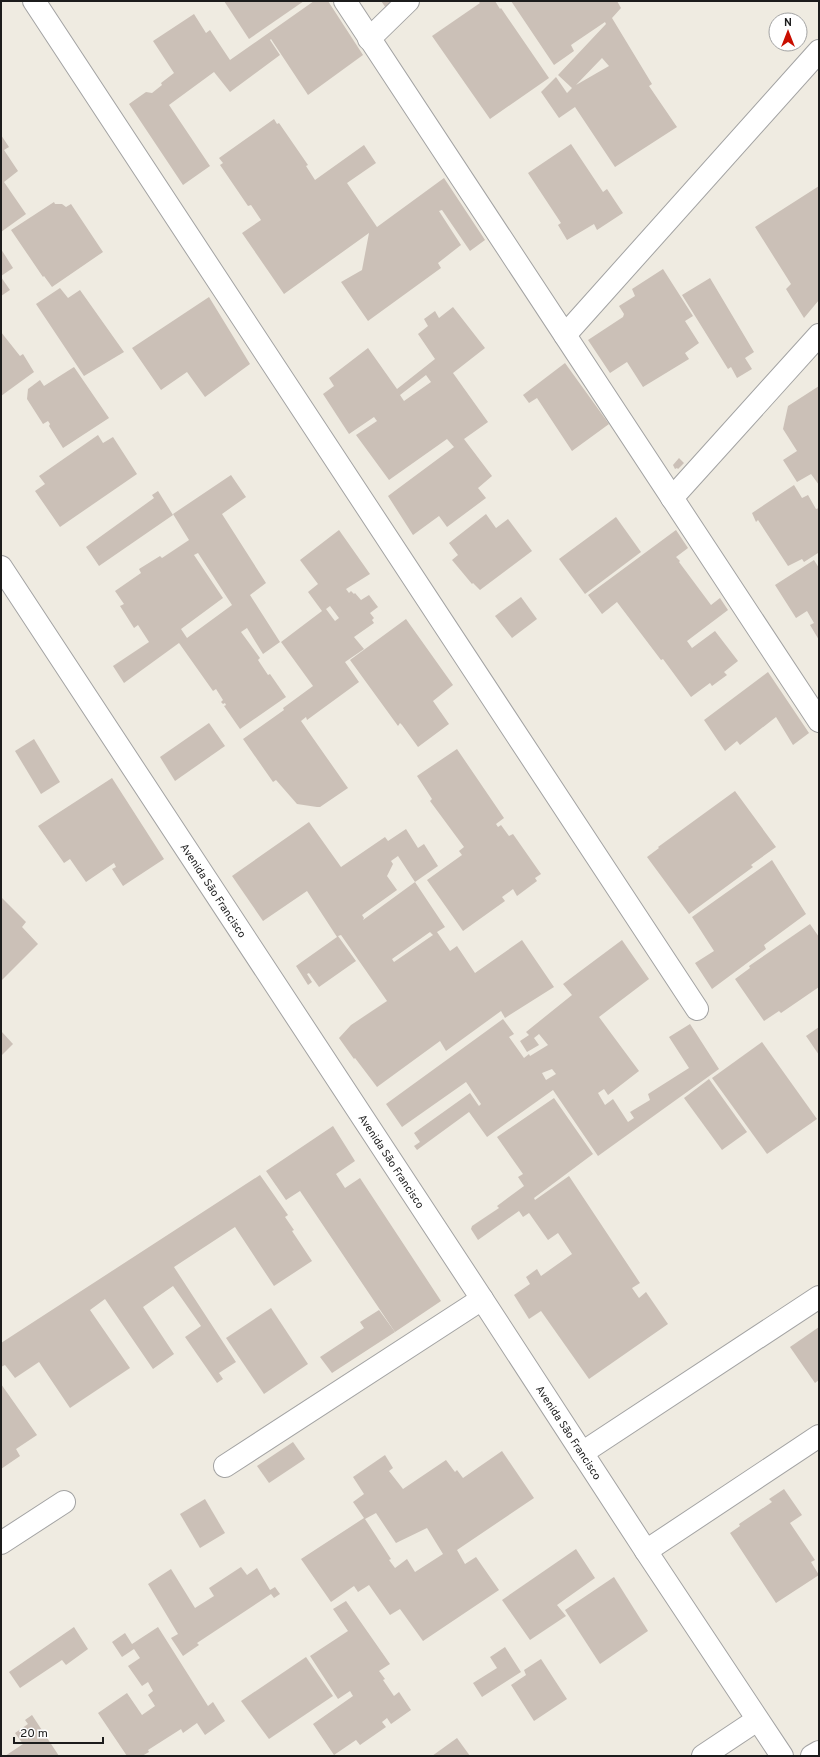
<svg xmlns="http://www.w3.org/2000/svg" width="820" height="1757" font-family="Overpass,sans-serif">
  <rect width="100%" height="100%" fill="#efebe1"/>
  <g fill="#cbc0b7" fill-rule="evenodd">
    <polygon points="224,1 304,1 249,39"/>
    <polygon points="314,1 328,1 363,55 308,95 271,39 270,40 280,55 230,92 214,72 169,105 210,166 183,185 129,104 146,92 152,93 162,85 161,83 174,73 153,41 194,14 206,33 210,30 230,60"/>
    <polygon points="381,1 394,1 386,8"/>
    <polygon points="478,1 495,1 500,9 501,8 549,78 490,119 432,36 480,3"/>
    <path d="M511 1H617L621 8 612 18 652 84 649 86 677 127 615 167 575 107 559 118 541 92 556 77 567 93 572 88 558 75 606 24 605 22 571 45 574 51 554 65ZM602 58 609 66 576 85Z"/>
    <polygon points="274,119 277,124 279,123 308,165 306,166 315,180 364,145 376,163 347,183 377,227 444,178 485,240 470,251 442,210 439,211 461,245 438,263 441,268 368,321 341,282 362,270 369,233 284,294 242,233 261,220 251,205 248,206 220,165 223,163 219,158"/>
    <polygon points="1,135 9,147 4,150 18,171 4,182 26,214 1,232"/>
    <polygon points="571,144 603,192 607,189 623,213 597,230 594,224 567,240 558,225 561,223 528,173"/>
    <polygon points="819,186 819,300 804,318 786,289 791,284 755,227"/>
    <polygon points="54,202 55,204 62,204 66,207 71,204 103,252 52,287 44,276 43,277 11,230"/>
    <polygon points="1,249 13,268 1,276"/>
    <polygon points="663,269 693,316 685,321 699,343 685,353 689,359 643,387 627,362 610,373 588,340 623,317 624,314 619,306 635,296 632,289"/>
    <polygon points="1,277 10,290 1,296"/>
    <polygon points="710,278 754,352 745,358 752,369 737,378 731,367 728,369 682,295"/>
    <polygon points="60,288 68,298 80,290 124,352 84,376 36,304"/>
    <polygon points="209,297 250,364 205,397 187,372 161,390 132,348"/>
    <path d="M453 307 485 348 453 373 488 422 464 439 492 476 478 488 486 498 447 527 439 516 413 535 388 496 454 447 447 439 389 480 356 435 377 421 374 417 349 434 323 394 334 386 329 378 368 348 397 389 435 359 418 334 428 326 424 319 435 311 439 318ZM426 375 431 382 404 401 400 395Z"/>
    <polygon points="1,332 20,356 23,354 34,372 1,396"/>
    <polygon points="565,363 609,424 572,451 537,398 529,403 523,395"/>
    <polygon points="74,367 109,418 63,448 49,426 50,424 48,421 43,424 27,399 28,389 40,380 44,386"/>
    <polygon points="819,386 819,485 811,474 797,482 783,460 797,451 783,429 788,406"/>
    <polygon points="98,435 103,443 113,437 137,474 60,527 35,491 45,484 39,476"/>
    <polygon points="679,458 684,463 678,469 677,468 675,469 673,465"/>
    <path d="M231 475 246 497 222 514 266 583 250 595 280 642 263 654 247 628 241 632 260 658 258 660 268 675 270 674 286 697 240 729 224 706 226 705 225 703 223 704 221 702 223 700 216 689 213 691 179 643 124 683 113 666 149 642 138 625 134 628 120 606 124 604 115 591 141 573 139 569 160 556 162 558 189 540 173 514ZM198 553 232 605 187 638 181 629 223 598 194 555Z"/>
    <polygon points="794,485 802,498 808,495 816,509 819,508 819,555 818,553 804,562 802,559 788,566 758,520 756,522 752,513"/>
    <polygon points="158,491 173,515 99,566 86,547 154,498 152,495"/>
    <polygon points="486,514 496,528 508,519 532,551 480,590 473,583 472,584 452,560 458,555 449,543"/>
    <polygon points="616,517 641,552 585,594 559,559"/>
    <path d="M339 530 370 574 346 589 349 593 351 591 354 594 355 593 361 600 369 595 378 607 370 613 374 618 372 620 374 623 354 637 364 649 345 662 359 682 307 720 306 717 301 721 348 788 320 807H317L297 804 276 780 273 782 243 739 284 710 283 708 313 686 281 642 322 611 308 592 318 584 300 560ZM330 606 339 618 335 621 326 609Z"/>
    <polygon points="676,530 688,548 676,557 680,561 679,562 711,605 720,598 728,610 687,641 692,648 715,631 738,661 724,672 727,675 712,686 710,683 691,697 663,659 661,660 617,602 602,614 588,595"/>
    <polygon points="814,560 819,568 819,640 810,625 814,623 807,611 796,618 775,585"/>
    <polygon points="521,597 537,619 512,638 495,616"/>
    <polygon points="406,619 453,685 433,701 449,724 418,747 402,725 400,723 398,726 350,660"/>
    <polygon points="768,672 809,733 793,745 776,717 740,745 737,741 725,751 704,720"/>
    <polygon points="209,723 225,746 175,781 160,757"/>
    <polygon points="34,739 60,782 41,794 15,751"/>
    <polygon points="457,749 504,818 496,824 498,827 501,825 509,836 513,834 541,874 535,878 537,881 517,896 513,889 502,897 505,901 463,931 427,880 462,855 459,851 464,847 430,801 432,799 417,776"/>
    <polygon points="112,778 164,859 123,886 112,869 116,867 114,863 86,882 70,859 64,863 38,826"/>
    <polygon points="735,791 776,847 751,865 753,867 689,914 647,857 659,848 658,847"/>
    <path d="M309 822 341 867 385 837 388 841 406 829 418 848 424 844 438 866 415 882 398 856 391 861 393 864 387 876 397 890 362 915 364 918 363 920 415 882 445 927 437 932 450 951 457 946 475 973 522 940 554 987 505 1018 501 1011 446 1051 440 1041 377 1087 355 1058 354 1059 339 1038 351 1025 387 1001 341 935 338 936 356 961 319 987 309 973 307 974 312 982 308 985 296 966 337 937 307 891 263 921 232 876ZM430 932 433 935 394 962 392 959Z"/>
    <polygon points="772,860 806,914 764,945 766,949 712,989 695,963 714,951 692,917"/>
    <polygon points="1,897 26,922 22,927 38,944 1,981"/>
    <polygon points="810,924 819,937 819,987 781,1013 779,1011 764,1021 735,979 750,968 749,966"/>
    <path d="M622 940 649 979 599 1017 639 1071 608 1095 604 1089 598 1093 605 1105 613 1099 628 1122 634 1118 630 1112 650 1100 648 1094 689 1068 669 1037 690 1024 719 1069 598 1156 553 1090 487 1137 469 1112 417 1150 414 1146 420 1142 414 1133 470 1093 479 1106 481 1104 466 1082 402 1127 386 1104 503 1019 514 1034 509 1037 524 1058 529 1054 530 1056 548 1045 539 1034 534 1038 539 1045 527 1052 520 1041 529 1035 526 1032 572 995 563 984ZM552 1069 556 1074 546 1080 542 1073Z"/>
    <polygon points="819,1027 819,1055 806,1036"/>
    <polygon points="1,1031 13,1044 1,1056"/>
    <polygon points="762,1042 817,1119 767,1154 712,1078"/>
    <polygon points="709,1079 747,1132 722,1150 684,1098"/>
    <polygon points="554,1098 593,1154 534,1198 535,1200 569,1176 640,1283 632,1288 639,1298 646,1292 668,1324 589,1379 541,1311 529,1319 514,1295 530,1284 526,1277 537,1269 541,1276 572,1254 558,1233 548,1240 529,1213 523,1217 519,1211 478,1240 471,1229 472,1226 499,1208 497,1206 524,1186 518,1177 523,1174 497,1137"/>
    <polygon points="333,1126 355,1161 336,1174 345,1188 360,1178 441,1301 395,1332 302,1194 300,1191 286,1200 266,1171"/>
    <polygon points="260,1175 288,1215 285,1217 294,1230 292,1231 312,1261 274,1286 235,1227 174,1267 236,1362 219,1373 223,1379 217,1383 185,1337 201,1326 173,1286 143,1307 174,1354 153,1369 105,1299 90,1310 130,1368 70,1408 39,1362 15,1378 5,1365 1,1367 1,1343"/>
    <polygon points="271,1308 308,1364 264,1394 226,1338"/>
    <polygon points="379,1310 395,1332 332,1373 320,1357 364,1328 360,1322"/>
    <polygon points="819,1327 819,1380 815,1383 790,1347"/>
    <polygon points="1,1384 37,1435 16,1449 20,1456 1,1469"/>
    <polygon points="293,1442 305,1459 269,1483 257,1466"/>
    <path d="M502 1451 534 1498 457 1550 465 1564 476 1557 499 1590 423 1641 400 1609 390 1615 369 1585 358 1592 354 1586 331 1602 301 1559 364 1518 353 1502 364 1494 353 1477 385 1455 393 1468 389 1471 403 1489 446 1460 455 1472 457 1470 463 1478ZM376 1513 396 1543 427 1528 443 1554 415 1572 407 1559 395 1568 389 1560 391 1559 365 1519Z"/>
    <polygon points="784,1489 802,1515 790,1523 815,1560 811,1562 819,1575 776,1603 730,1533 740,1526 739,1524 772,1502 769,1499"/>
    <polygon points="205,1499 225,1533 200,1548 180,1514"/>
    <polygon points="576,1549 595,1578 557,1605 566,1616 530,1640 502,1600"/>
    <polygon points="241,1567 247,1575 257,1568 270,1590 275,1587 280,1594 274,1598 271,1594 197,1643 199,1645 183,1656 171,1638 178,1634 148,1584 171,1569 195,1608 214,1596 209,1588"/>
    <polygon points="614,1577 648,1631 600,1664 565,1610"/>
    <polygon points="346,1601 390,1664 379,1671 385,1679 383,1680 394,1696 399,1692 411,1710 391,1724 387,1718 382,1722 386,1727 360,1745 356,1740 334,1755 313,1724 353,1696 350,1691 338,1699 310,1656 348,1631 333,1609"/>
    <polygon points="74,1627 88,1649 66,1665 62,1660 20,1688 9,1672"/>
    <polygon points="158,1627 208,1706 213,1702 225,1721 205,1735 197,1723 183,1733 181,1729 148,1750 149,1752 142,1756 127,1756 98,1713 127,1693 142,1715 155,1706 148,1695 153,1691 148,1682 142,1686 128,1666 140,1658 134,1649 122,1657 112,1642 125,1633 132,1644"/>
    <polygon points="505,1647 521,1672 482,1697 473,1683 497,1668 490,1657"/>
    <polygon points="306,1657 333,1696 269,1739 241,1701"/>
    <polygon points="541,1659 567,1699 534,1721 511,1685 526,1675 524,1670"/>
    <polygon points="32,1715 59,1756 5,1756 23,1744 15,1733 28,1724 25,1720"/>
    <polygon points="457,1738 470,1756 432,1756"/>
  </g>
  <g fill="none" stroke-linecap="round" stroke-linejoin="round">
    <defs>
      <g id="minor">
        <polyline points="34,1 697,1009"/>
        <polyline points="345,1 819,721"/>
        <polyline points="369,39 408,1"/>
        <polyline points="565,335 819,51"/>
        <polyline points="672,498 819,335"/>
        <polyline points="582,1453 819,1297"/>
        <polyline points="225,1466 482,1299"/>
        <polyline points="1,1543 64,1502"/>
        <polyline points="646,1551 819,1436"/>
        <polyline points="703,1756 757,1720"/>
        <polyline points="812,1756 819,1752"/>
      </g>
      <g id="tertiary">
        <path id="s1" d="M1 567 482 1299 646 1551 782 1756"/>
      </g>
    </defs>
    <use href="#minor" stroke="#a3a3a3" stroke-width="24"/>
    <use href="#tertiary" stroke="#a3a3a3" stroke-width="24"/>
    <use href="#minor" stroke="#fff" stroke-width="22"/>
    <use href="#tertiary" stroke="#fff" stroke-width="22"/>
  </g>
  <g text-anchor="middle" stroke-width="4" stroke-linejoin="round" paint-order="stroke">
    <g font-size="11" fill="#1c1c1c" stroke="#fff">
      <text dy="4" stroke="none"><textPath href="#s1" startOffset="387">Avenida São Francisco</textPath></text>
      <text dy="4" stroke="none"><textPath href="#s1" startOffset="711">Avenida São Francisco</textPath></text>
      <text dy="4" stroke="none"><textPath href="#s1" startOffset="1035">Avenida São Francisco</textPath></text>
    </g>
  </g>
  <rect width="820" height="1757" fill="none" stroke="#1c1c1c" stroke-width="4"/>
  <g transform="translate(788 32)"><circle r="19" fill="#ffffff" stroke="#a4a4a4"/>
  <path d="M0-3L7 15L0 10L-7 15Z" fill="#c90e00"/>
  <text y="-6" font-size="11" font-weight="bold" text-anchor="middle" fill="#1c1c1c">N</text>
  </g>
  <path d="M14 1737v6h89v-6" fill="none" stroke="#1c1c1c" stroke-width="2"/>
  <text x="20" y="1737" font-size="12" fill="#1c1c1c" stroke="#ffffff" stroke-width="3" paint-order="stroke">20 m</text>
</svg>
